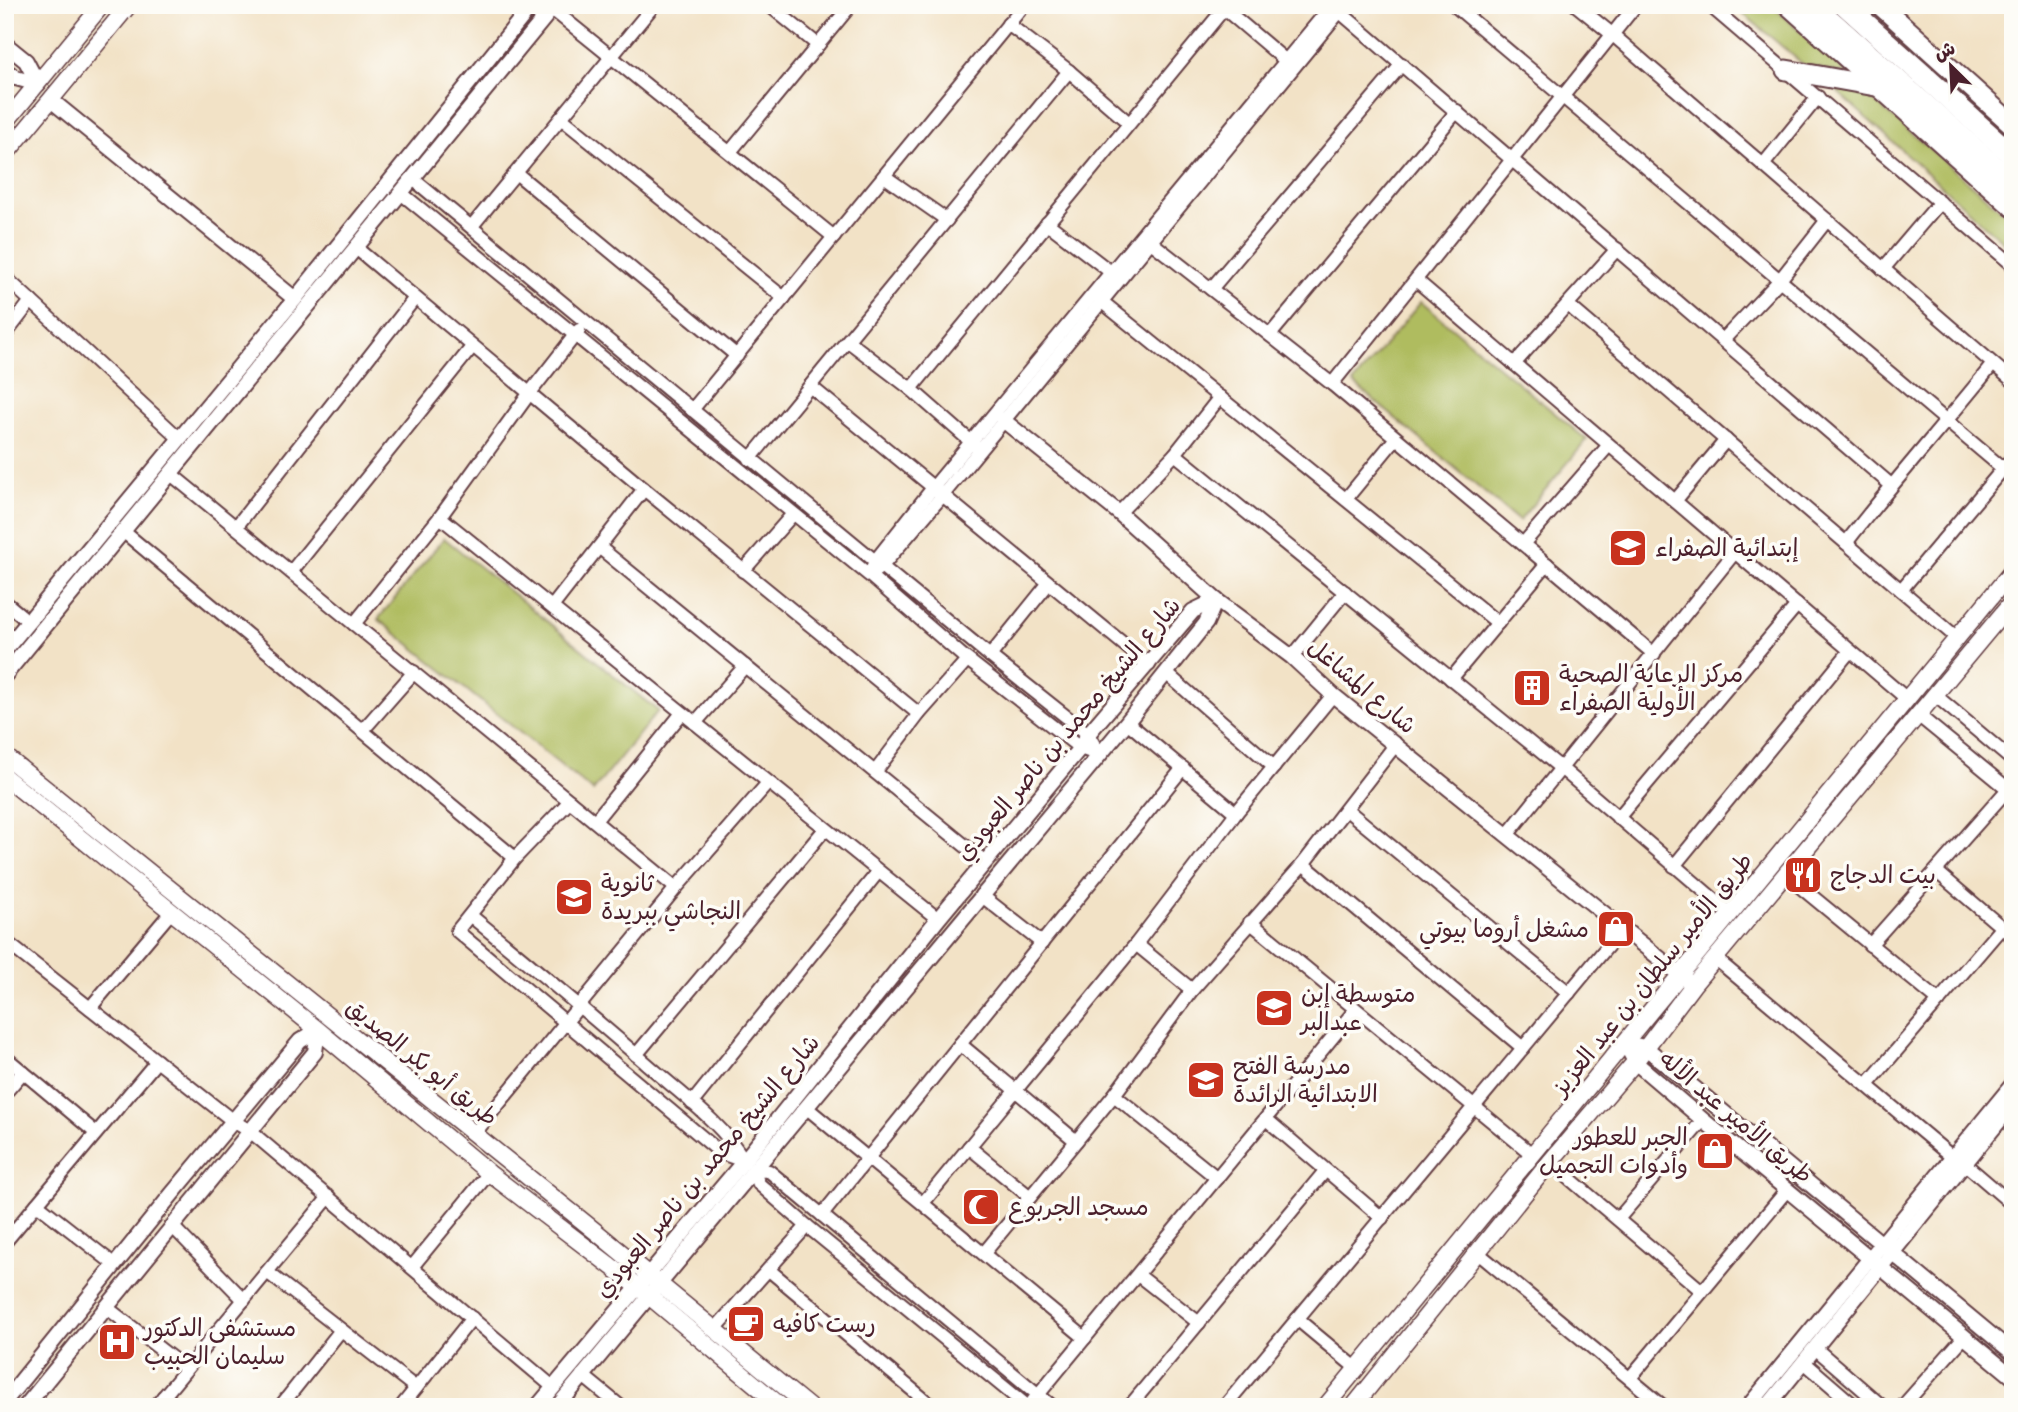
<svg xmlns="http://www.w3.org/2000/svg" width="2018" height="1412" font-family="Caveat,'Playpen Sans Arabic',sans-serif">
  <rect width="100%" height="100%" fill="#fdfcf7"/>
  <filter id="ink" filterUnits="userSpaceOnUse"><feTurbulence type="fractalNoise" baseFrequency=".0143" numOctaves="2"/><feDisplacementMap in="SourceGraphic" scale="14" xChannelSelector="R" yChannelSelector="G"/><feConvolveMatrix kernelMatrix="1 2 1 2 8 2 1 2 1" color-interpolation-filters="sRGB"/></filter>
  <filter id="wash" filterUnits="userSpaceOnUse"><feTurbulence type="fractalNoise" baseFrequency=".00686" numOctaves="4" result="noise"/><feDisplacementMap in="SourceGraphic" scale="28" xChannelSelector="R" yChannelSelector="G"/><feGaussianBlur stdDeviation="1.57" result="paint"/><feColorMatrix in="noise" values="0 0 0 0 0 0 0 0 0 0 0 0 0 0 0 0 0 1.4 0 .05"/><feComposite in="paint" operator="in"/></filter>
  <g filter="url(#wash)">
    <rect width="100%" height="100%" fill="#f2e2c6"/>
    <g fill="#afbc5e" stroke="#7c6e44" stroke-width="2">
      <polygon points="1733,5 1771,5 1851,76 1804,65"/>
      <polygon points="1831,86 1863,92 2013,220 2013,251"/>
      <polygon points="1421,302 1587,440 1519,521 1353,383"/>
      <polygon points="444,538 658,711 593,791 378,619"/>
    </g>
  </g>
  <g filter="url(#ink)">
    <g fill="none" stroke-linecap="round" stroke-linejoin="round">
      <defs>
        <g id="minor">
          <polyline points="769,5 818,45"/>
          <polyline points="1220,5 1292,66"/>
          <polyline points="1454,5 2013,477"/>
          <polyline points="1576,5 1613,35 2013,381"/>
          <polyline points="1709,5 2013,265"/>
          <polyline points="552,9 834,237"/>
          <polyline points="1340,12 1891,485"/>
          <polyline points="1008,24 1069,71 1129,123"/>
          <polyline points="561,118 784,298"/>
          <polyline points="730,152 851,5"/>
          <polyline points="1763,165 1818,97"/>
          <polyline points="516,173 737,356"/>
          <polyline points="884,176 947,220"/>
          <polyline points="413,179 990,656 1088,734 1099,754"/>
          <polyline points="401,193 869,575 964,657 1080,748 1088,751"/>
          <polyline points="1047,223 1116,276"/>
          <polyline points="472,226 654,5"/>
          <polyline points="1151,242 1332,384 1654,654"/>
          <polyline points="356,248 644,489 919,714"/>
          <polyline points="1883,269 1940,202"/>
          <polyline points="5,277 179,438"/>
          <polyline points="1416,280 1907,699"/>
          <polyline points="1211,289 1402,64"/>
          <polyline points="1101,301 1498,623"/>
          <polyline points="1568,305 1957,638"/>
          <polyline points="5,335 31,301"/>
          <polyline points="1270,335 1457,111"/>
          <polyline points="1723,340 1779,281 1827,220"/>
          <polyline points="848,341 911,389 977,447"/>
          <polyline points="1514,364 1617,249"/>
          <polyline points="1332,384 1636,5"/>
          <polyline points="810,386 1149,665"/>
          <polyline points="911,389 1227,5"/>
          <polyline points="692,410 1024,5"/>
          <polyline points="1175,454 1562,769 1731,914"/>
          <polyline points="750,459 1069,71"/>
          <polyline points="171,474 676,888"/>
          <polyline points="1346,499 1396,438"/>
          <polyline points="1675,501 1726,440"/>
          <polyline points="1119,513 1175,454 1220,397"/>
          <polyline points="440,517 938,919"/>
          <polyline points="236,527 415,298"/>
          <polyline points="124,532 515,858"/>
          <path d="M1846 543C1893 482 1945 424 1993 364"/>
          <polyline points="1523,544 1609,445"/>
          <polyline points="599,547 985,862"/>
          <polyline points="872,568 875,561 932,489 1332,5"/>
          <polyline points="743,571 793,514"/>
          <polyline points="875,571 882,566 942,496 1345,5"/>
          <polyline points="291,572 472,347"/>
          <polyline points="1901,590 2013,457"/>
          <polyline points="5,602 29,622"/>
          <polyline points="552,607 644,489"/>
          <polyline points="354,624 440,517 529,394 579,330"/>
          <polyline points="990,656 1048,584"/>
          <polyline points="1292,657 1345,592"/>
          <polyline points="1166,673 1274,767"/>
          <polyline points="1451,679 1547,564"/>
          <polyline points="1935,695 2013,761"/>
          <polyline points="1918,715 2013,793"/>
          <polyline points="1127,722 1236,813"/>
          <polyline points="695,723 745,666"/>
          <polyline points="363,730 414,672"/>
          <polyline points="875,772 919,714 967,660"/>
          <polyline points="570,801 515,858 457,931 721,1153 744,1161"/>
          <polyline points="1347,810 1569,993"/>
          <polyline points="1618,818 1797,605"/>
          <polyline points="595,821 682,713"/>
          <polyline points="1508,834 1735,552"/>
          <polyline points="1303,864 1523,1048"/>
          <polyline points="1674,866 1850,651"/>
          <polyline points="1936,871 2013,937"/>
          <polyline points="1786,875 1939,1001"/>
          <polyline points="981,895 1042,943"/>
          <path d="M471 916C533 967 594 1018 655 1071 684 1096 726 1127 744 1161"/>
          <polyline points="1250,922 1533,1155"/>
          <polyline points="5,941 233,1121 250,1131 553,1387"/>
          <polyline points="1136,944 1192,990"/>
          <polyline points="1870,945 2008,789"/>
          <polyline points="1716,959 1952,1157"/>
          <polyline points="90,1008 172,911"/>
          <polyline points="960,1044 1076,1141"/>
          <polyline points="636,1055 825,829"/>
          <polyline points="5,1057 96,1133"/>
          <polyline points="1867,1085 2001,928"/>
          <polyline points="5,1093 23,1072"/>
          <polyline points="1114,1095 1217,1178"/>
          <polyline points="692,1103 878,872"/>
          <polyline points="807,1108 1085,1338"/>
          <polyline points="1266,1119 1382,1218"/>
          <polyline points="474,1134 676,888 768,783"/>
          <polyline points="969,1147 1030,1197"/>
          <polyline points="1550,1162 1702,1291"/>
          <polyline points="1964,1163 2013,1205"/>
          <polyline points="923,1203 1136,944 1236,813 1333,695"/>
          <polyline points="37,1204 115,1265"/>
          <polyline points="822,1215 1183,768"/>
          <polyline points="1618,1219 1703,1120"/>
          <polyline points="172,1226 244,1300"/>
          <polyline points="5,1242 157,1061"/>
          <polyline points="984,1253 1114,1095 1192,990 1303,864 1396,744"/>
          <polyline points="1478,1253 1664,1407"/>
          <polyline points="412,1267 489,1173"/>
          <polyline points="769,1270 933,1407"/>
          <polyline points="267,1272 416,1388"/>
          <polyline points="1138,1275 1199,1323"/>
          <polyline points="106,1307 186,1369"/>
          <polyline points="1297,1319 1356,1368"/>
          <polyline points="715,1329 807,1226"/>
          <polyline points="1815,1348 1883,1407"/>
          <polyline points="1804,1362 1856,1407"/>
          <polyline points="582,1375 621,1407"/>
          <polyline points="1630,1378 1787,1190"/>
          <polyline points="163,1397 180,1407"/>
          <polyline points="1033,1401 1355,1010"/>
          <polyline points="155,1407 329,1197"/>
          <polyline points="280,1407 341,1330"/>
          <polyline points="401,1407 472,1318"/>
          <polyline points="1028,1407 807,1226 759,1184 753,1170 769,1171 1053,1407"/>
          <polyline points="1129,1407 1325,1171"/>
          <polyline points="1224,1407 1622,929"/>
          <polyline points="1902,1407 1964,1337"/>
        </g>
        <g id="tertiary">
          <polyline points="5,44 26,61 38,84"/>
          <polyline points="5,70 16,78 38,84"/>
          <polyline points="51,100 295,299"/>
          <polyline points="1003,420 1119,513 1216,600 1292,657 1333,695 1689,982"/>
          <polyline points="5,650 295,299 532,5"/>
          <polyline points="5,675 555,5"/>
          <polyline points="2013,1353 1645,1047 1625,1043 1635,1062 1703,1120 2013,1377"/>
          <polyline points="5,1401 172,1194 300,1041 318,1030"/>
          <polyline points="25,1407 315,1052 318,1030"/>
          <polyline points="537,1407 744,1161 938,919 1080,748 1088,734 1193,611 1216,600"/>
          <polyline points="557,1407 1127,722 1206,623 1216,600"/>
          <polyline points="1748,1407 2013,1084"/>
          <polyline points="1767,1407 2013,1104"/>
        </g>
        <g id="secondary">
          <polyline points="5,123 102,5"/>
          <polyline points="5,155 129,5"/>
          <polyline points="5,756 595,1231 809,1407"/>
          <polyline points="5,777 318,1030 489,1173 637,1286 782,1407"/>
          <polyline points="1325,1407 2013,570"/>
          <polyline points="1353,1407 1550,1162 1635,1062 1693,985 2013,601"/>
        </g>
        <g id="primary">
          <polyline points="1788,5 2013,207"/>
          <polyline points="1880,5 2013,125"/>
          <polyline points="1786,70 1881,87"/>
        </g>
        <g id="motorway">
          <polyline points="1813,5 2013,183"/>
          <polyline points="1845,5 2013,156"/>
        </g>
      </defs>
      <use href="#minor" stroke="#633c42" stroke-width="16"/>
      <use href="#tertiary" stroke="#633c42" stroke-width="18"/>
      <use href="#secondary" stroke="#633c42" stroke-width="19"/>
      <use href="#primary" stroke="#633c42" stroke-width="23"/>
      <use href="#motorway" stroke="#633c42" stroke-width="24"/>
      <use href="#minor" stroke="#fff" stroke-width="12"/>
      <use href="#tertiary" stroke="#fff" stroke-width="14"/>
      <use href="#secondary" stroke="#fff" stroke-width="16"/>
      <use href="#primary" stroke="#fff" stroke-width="19"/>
      <use href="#motorway" stroke="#fff" stroke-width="21"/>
    </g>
  </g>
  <defs>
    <symbol id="school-square" viewBox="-11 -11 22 22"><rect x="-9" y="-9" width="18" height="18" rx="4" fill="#c8321e" stroke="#fdfcf7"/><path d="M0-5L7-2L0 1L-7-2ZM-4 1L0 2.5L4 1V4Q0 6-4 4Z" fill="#fff"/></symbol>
    <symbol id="building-square" viewBox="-11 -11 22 22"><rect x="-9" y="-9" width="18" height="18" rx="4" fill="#c8321e" stroke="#fdfcf7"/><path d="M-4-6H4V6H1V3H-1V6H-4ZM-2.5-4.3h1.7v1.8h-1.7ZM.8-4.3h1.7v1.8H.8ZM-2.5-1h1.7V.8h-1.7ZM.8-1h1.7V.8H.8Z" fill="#fff"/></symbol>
    <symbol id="restaurant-square" viewBox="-11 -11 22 22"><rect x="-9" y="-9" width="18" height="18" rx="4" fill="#c8321e" stroke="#fdfcf7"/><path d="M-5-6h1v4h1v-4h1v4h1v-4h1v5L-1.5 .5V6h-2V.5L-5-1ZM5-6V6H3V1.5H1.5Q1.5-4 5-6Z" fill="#fff"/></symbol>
    <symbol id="shop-square" viewBox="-11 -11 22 22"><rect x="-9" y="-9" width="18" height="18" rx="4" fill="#c8321e" stroke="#fdfcf7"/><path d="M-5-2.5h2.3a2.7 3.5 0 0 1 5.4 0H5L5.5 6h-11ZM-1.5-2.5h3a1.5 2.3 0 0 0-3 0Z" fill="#fff"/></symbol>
    <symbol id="mosque-square" viewBox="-11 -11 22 22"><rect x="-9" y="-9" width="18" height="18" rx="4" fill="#c8321e" stroke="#fdfcf7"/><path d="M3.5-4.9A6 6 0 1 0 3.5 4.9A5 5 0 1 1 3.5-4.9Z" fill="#fff"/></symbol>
    <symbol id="cafe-square" viewBox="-11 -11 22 22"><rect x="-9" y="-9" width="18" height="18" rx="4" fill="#c8321e" stroke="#fdfcf7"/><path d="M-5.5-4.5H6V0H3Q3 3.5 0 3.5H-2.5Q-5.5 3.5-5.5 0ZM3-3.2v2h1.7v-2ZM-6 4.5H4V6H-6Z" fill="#fff"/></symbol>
    <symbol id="hospital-square" viewBox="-11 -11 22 22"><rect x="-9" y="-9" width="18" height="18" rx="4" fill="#c8321e" stroke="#fdfcf7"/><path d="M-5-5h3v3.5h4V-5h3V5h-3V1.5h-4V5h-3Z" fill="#fff"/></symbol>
  </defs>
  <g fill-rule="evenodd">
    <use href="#school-square" x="1606" y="526" width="44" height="44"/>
    <use href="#building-square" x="1510" y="666" width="44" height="44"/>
    <use href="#restaurant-square" x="1781" y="853" width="44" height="44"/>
    <use href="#school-square" x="552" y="875" width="44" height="44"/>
    <use href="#shop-square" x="1594" y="907" width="44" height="44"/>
    <use href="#school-square" x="1252" y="986" width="44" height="44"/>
    <use href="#school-square" x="1184" y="1058" width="44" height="44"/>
    <use href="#shop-square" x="1693" y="1129" width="44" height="44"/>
    <use href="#mosque-square" x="959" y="1185" width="44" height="44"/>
    <use href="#cafe-square" x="724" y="1302" width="44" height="44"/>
    <use href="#hospital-square" x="95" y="1320" width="44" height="44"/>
  </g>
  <g text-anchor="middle" stroke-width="7" stroke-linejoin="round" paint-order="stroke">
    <g font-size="24" fill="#4a1f2b" stroke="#fdfcf7" text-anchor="start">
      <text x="1655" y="556">إبتدائية الصفراء</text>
      <text x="1559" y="682">مركز الرعاية الصحية<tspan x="1559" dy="28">الأولية الصفراء</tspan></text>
      <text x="1830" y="883">بيت الدجاج</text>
      <text x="601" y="891">ثانوية<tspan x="601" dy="28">النجاشي ببريدة</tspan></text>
      <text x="1589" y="937" text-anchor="end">مشغل أروما بيوتي</text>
      <text x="1301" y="1002">متوسطة إبن<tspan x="1301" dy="28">عبدالبر</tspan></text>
      <text x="1233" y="1074">مدرسة الفتح<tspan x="1233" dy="28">الابتدائية الرائدة</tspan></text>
      <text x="1688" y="1145" text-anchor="end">الجبر للعطور<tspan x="1688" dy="28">وأدوات التجميل</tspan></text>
      <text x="1008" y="1215">مسجد الجربوع</text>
      <text x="773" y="1332">رست كافيه</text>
      <text x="144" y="1336">مستشفى الدكتور<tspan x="144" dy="28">سليمان الحبيب</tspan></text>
    </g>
    <g font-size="24" fill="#4a1f2b" stroke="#fdfcf7">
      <text transform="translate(1362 686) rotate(40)" y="8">شارع المشاغل</text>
      <text transform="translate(1068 729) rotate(-50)" y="8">شارع الشيخ محمد بن ناصر العبودي</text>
      <text transform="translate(1652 974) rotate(-51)" y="8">طريق الأمير سلطان بن عبد العزيز</text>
      <text transform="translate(422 1062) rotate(39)" y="8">طريق أبو بكر الصديق</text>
      <text transform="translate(1736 1117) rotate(40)" y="8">طريق الأمير عبد الأله</text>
      <text transform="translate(707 1166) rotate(-50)" y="8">شارع الشيخ محمد بن ناصر العبودي</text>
    </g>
  </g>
  <rect width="2018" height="1412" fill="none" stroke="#fdfcf7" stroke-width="28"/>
  <g transform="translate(1951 66) rotate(336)" stroke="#fdfcf7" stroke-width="5" paint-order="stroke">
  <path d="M0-5L12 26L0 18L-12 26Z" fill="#4a1f2b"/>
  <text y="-10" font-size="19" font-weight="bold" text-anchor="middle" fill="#4a1f2b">ش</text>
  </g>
</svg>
